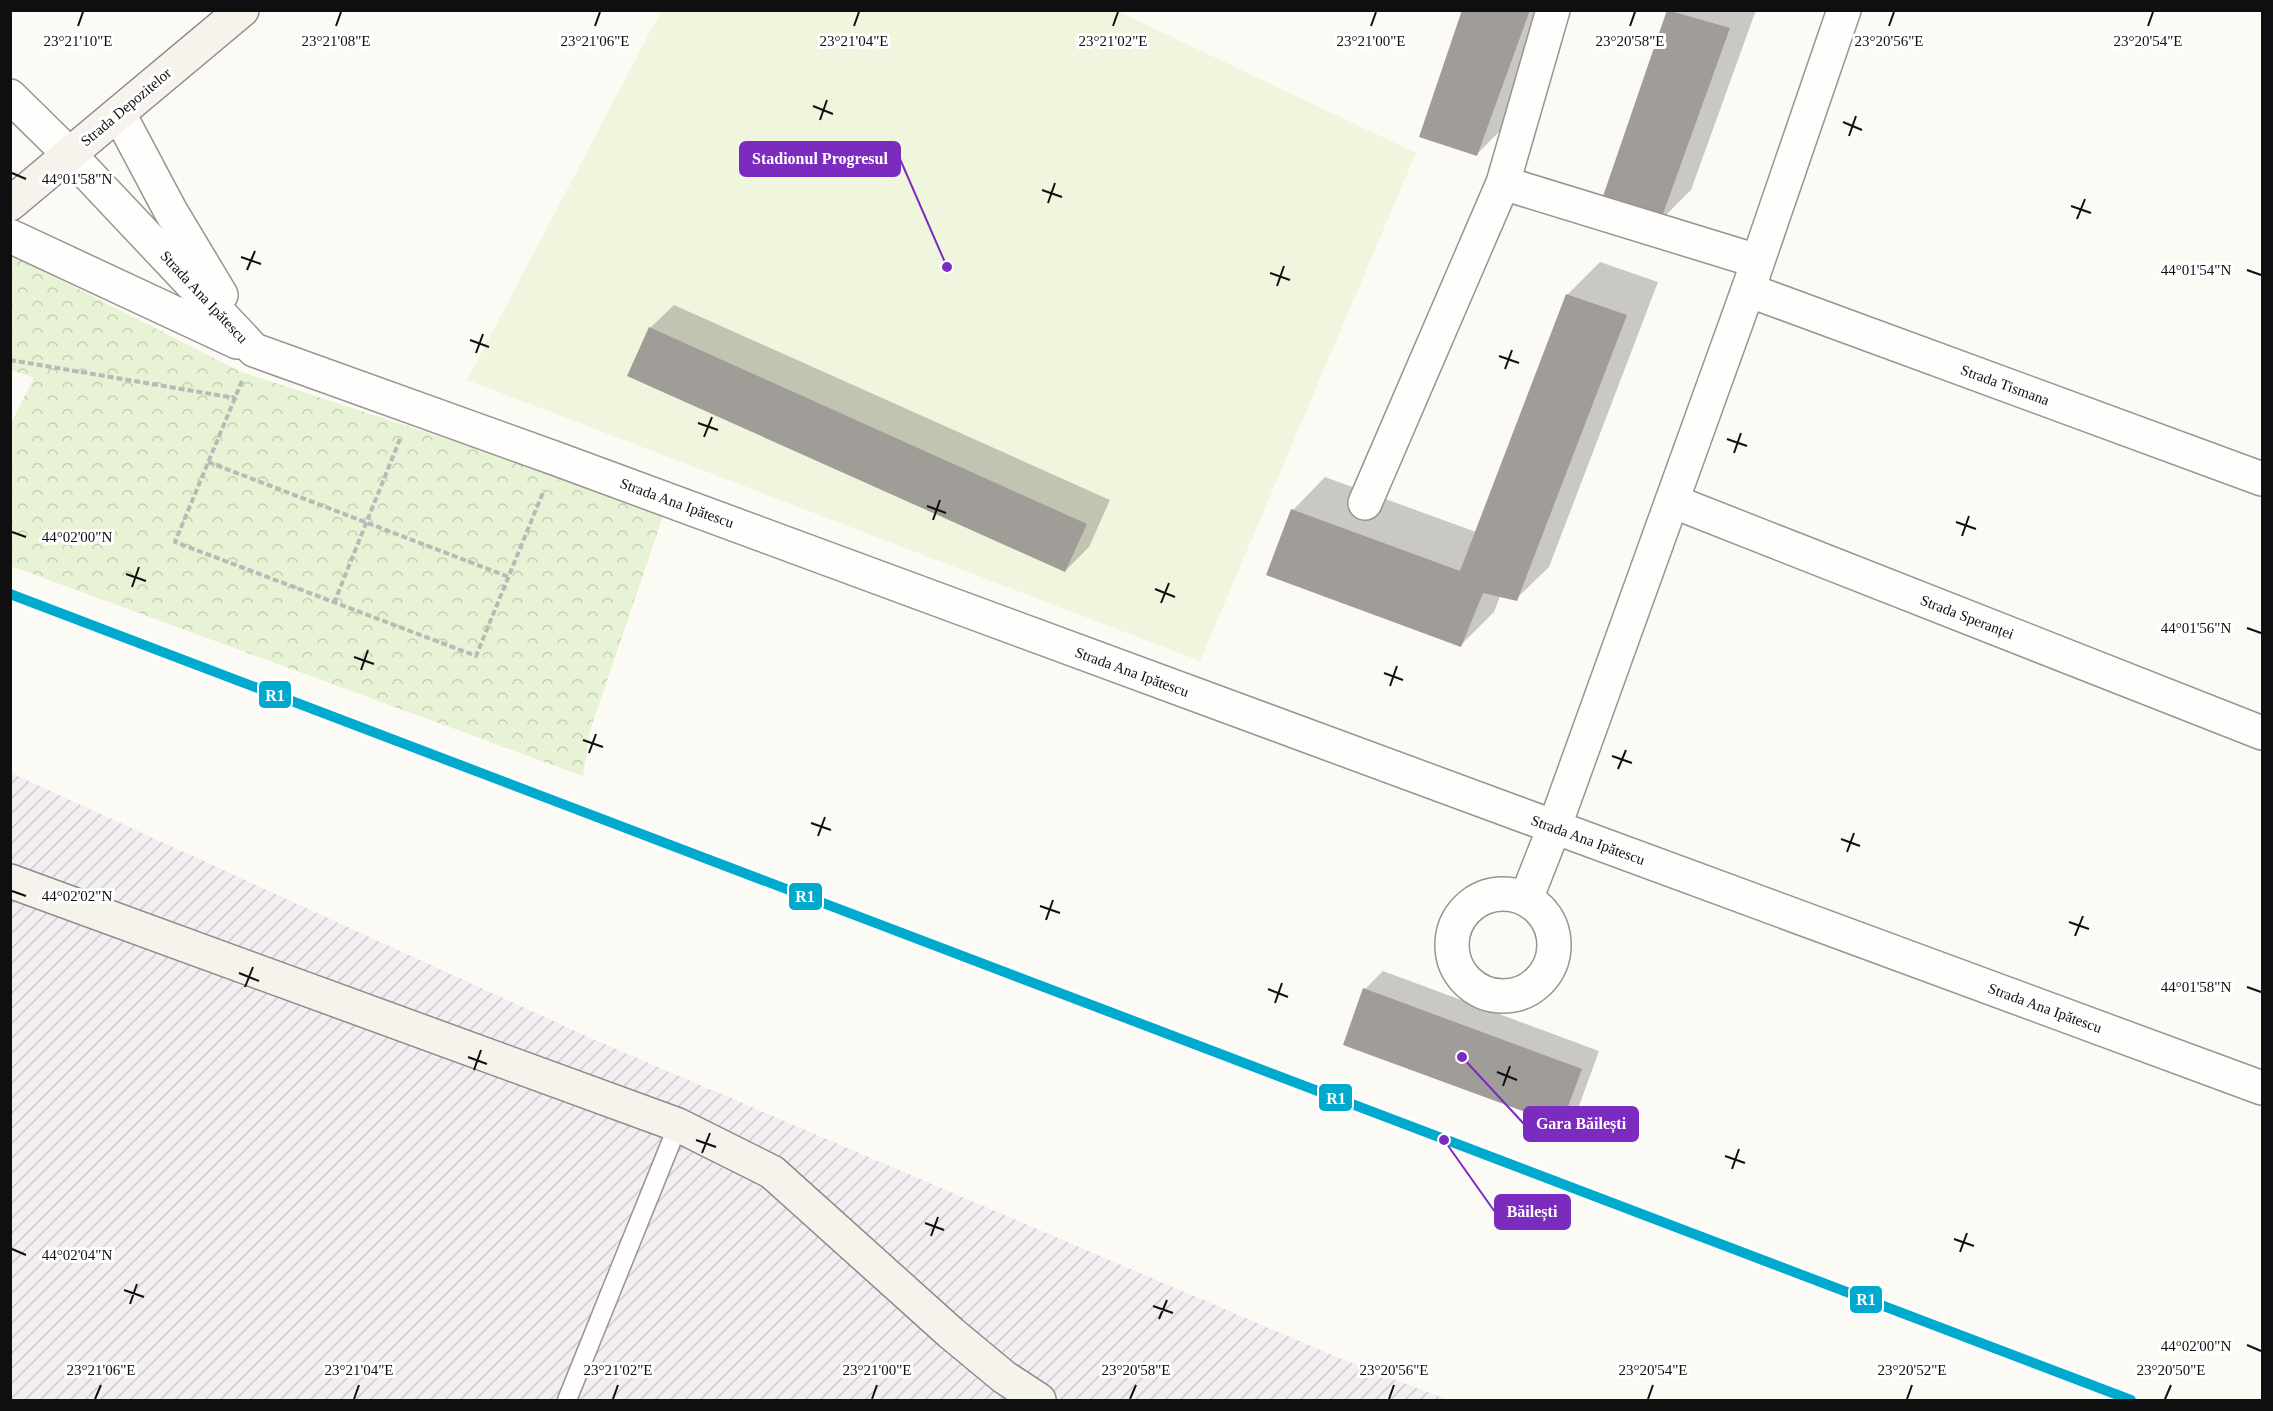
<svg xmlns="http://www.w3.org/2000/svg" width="2273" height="1411" font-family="'Times New Roman',serif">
  <defs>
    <pattern id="industrial-furrows" width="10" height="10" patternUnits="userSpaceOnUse" patternTransform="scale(1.5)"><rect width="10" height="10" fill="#f3eef1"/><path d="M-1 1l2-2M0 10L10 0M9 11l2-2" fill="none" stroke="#cfcbcd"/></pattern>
    <pattern id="park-crowns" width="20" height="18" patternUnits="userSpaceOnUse" patternTransform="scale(1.5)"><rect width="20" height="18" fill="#e8f2d4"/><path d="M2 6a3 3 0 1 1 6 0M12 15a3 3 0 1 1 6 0" fill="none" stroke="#c6ceb5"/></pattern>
  </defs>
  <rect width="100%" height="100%" fill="#fcfaf4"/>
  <polygon fill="url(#industrial-furrows)" points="11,773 597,1041 1344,1360 1448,1400 11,1400"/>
  <polygon fill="url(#park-crowns)" points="10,254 239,371 665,510 590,731 583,776 11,566 11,423 34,378 11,370"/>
  <polygon fill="#f0f6de" points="661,11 1117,11 1416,153 1200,661 467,380"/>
  <g fill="#0003">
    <polygon points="1464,10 1550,10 1510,121 1477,154"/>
    <polygon points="1668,10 1756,10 1691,190 1658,223"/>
    <polygon points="1600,262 1658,282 1549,567 1516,599 1500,596 1494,612 1461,645 1293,510 1325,477 1476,532 1567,295"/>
    <polygon points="674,305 1110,500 1089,547 1065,571 650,328"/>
    <polygon points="1383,971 1599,1051 1579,1106 1561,1124 1365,989"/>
  </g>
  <g fill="#a09d99">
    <polygon points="1462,10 1530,10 1477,156 1419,137"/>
    <polygon points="1667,10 1730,28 1659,225 1600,205"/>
    <polygon points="1566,294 1627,315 1517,601 1483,593 1461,647 1266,575 1291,509 1460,571"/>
    <polygon points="649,327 1087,524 1065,572 627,376"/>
    <polygon points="1363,988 1582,1069 1561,1125 1343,1045"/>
  </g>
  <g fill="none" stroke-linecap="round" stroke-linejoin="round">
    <defs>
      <polyline id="service" points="567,1400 678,1125"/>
      <g id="minor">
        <polyline points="10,96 70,155"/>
        <polyline points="1503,183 1757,261"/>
        <polyline points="1748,290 2262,479"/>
        <polyline points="1672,501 2262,733"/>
        <polyline points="1365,503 1503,183 1553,10"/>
        <circle cx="1503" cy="945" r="51"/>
        <polyline points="1526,899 1554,828 1748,290 1844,10"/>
      </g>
      <g id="tertiary">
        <polyline points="119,114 170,210 221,295"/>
        <polyline points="70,155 254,350 557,459 2262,1088"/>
        <polyline points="10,236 237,342"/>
      </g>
      <g id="secondary">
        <polyline points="10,204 242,10"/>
        <polyline points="10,881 678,1125 772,1172 951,1333 1004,1377 1039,1400"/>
      </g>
    </defs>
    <use href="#service" stroke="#969592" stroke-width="21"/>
    <use href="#minor" stroke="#969592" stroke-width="36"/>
    <use href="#tertiary" stroke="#969592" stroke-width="36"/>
    <use href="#secondary" stroke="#8c8b89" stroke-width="36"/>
    <g stroke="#b9b9b8" stroke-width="4" stroke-dasharray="6 3" stroke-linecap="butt">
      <polyline points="10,360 235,398"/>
      <polyline points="242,381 175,542 476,656 544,490"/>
      <polyline points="208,462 509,577"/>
      <polyline points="334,603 400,439"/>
    </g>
    <use href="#service" stroke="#fffefd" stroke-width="18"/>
    <use href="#minor" stroke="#fffefd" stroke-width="33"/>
    <use href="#tertiary" stroke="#fffefd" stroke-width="33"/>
    <use href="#secondary" stroke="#f5f3eb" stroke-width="33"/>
    <defs>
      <polyline id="rail-1" points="10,594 2131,1400"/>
    </defs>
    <use href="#rail-1" stroke="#fff" stroke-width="15"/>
    <use href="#rail-1" stroke="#00a9ce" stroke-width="10"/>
  </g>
  <path fill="none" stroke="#0f0f0f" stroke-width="2" d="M78 26 83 12M336 26 341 12M595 26 600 12M854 26 859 12M1113 26 1118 12M1371 26 1376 12M1630 26 1635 12M1889 26 1894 12M2148 26 2153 12M813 106 833 114M820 120 827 100M1843 122 1862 130M1849 136 1856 116M12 173 26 179M1042 190 1062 197M1048 203 1055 183M2071 206 2091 213M2077 219 2085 199M241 257 261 264M247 270 255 251M2247 270 2261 275M1270 273 1290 280M1277 286 1284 266M470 340 489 347M476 353 483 334M1499 356 1519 363M1505 369 1512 350M698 423 718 430M704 437 712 417M1727 439 1747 446M1734 453 1741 433M927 506 946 513M933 520 940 500M1956 522 1976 529M12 532 26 537M1962 536 1969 516M126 574 146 581M132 587 139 567M1155 589 1175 597M1161 603 1169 583M2247 628 2261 633M354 657 374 664M361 670 368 650M1384 673 1403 680M1390 686 1397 666M583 740 603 747M589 753 596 734M1612 756 1632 763M1618 769 1626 750M811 823 831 830M818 836 825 817M1841 839 1860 846M1847 852 1854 833M12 891 26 896M1040 906 1060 913M1046 920 1053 900M2069 922 2089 929M2075 936 2083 916M239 973 259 981M245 987 253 967M2247 987 2261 992M1268 989 1288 997M1275 1003 1282 983M468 1057 487 1064M474 1070 481 1050M1497 1072 1517 1080M1503 1086 1510 1066M696 1140 716 1147M702 1153 710 1133M1725 1156 1745 1163M1732 1169 1739 1149M925 1223 944 1230M931 1236 938 1217M1954 1239 1974 1246M12 1249 26 1255M1960 1252 1967 1233M124 1290 144 1297M130 1304 137 1284M1153 1306 1173 1313M1159 1319 1167 1300M2247 1345 2261 1351M95 1399 101 1385M354 1399 359 1385M613 1399 618 1385M872 1399 877 1385M1130 1399 1136 1385M1389 1399 1394 1385M1648 1399 1653 1385M1907 1399 1912 1385M2165 1399 2171 1385"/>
  <g text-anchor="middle" stroke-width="6" stroke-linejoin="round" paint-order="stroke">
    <g font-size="15" fill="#0f0f0f" stroke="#fff">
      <text transform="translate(126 107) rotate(-40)" y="5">Strada Depozitelor</text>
      <text transform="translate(204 297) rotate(47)" y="5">Strada Ana Ipătescu</text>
      <text transform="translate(2005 385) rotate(20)" y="5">Strada Tismana</text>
      <text transform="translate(677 503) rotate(20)" y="5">Strada Ana Ipătescu</text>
      <text transform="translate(1967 617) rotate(21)" y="5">Strada Speranței</text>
      <text transform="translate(1132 672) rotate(20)" y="5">Strada Ana Ipătescu</text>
      <text transform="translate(1588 840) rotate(20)" y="5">Strada Ana Ipătescu</text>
      <text transform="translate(2045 1008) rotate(20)" y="5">Strada Ana Ipătescu</text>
    </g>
  </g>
  <g font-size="15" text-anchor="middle" fill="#0f0f0f" stroke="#fff" stroke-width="6" stroke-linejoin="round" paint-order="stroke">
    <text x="1371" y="46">23°21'00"E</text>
    <text x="1630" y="46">23°20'58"E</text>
    <text x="1889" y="46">23°20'56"E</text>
    <text x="78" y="46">23°21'10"E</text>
    <text x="336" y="46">23°21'08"E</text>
    <text x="595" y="46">23°21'06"E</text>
    <text x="854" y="46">23°21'04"E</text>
    <text x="1113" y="46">23°21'02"E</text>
    <text x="2148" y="46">23°20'54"E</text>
    <text x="77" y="184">44°01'58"N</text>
    <text x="2196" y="275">44°01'54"N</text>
    <text x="77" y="542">44°02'00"N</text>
    <text x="2196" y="633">44°01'56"N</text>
    <text x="77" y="901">44°02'02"N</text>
    <text x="2196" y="992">44°01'58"N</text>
    <text x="77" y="1260">44°02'04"N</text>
    <text x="2196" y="1351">44°02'00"N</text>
    <text x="101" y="1375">23°21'06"E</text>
    <text x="359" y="1375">23°21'04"E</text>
    <text x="618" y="1375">23°21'02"E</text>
    <text x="877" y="1375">23°21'00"E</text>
    <text x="1136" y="1375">23°20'58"E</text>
    <text x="1394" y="1375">23°20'56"E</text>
    <text x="1653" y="1375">23°20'54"E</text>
    <text x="1912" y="1375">23°20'52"E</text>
    <text x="2171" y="1375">23°20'50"E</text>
  </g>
  <path fill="none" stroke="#7b2cbf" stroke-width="2" d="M947 267L900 159M1462 1057L1524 1124M1444 1140L1495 1212"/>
  <g fill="#7b2cbf" stroke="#fff" stroke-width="2">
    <circle cx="947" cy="267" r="6"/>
    <circle cx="1462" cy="1057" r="6"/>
    <circle cx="1444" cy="1140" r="6"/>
  </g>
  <g fill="#7b2cbf" stroke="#7b2cbf" stroke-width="2">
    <rect x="740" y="142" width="160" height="34" rx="6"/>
    <rect x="1524" y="1107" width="114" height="34" rx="6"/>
    <rect x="1495" y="1195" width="75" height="34" rx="6"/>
  </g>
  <g font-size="16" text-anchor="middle" font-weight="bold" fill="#fff">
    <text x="820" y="164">Stadionul Progresul</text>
    <text x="1581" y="1129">Gara Băilești</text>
    <text x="1532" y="1217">Băilești</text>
  </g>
  <g stroke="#fff" stroke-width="2">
    <rect x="258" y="680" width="34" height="29" rx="6" fill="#00a9ce"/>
    <rect x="788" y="882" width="35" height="29" rx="6" fill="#00a9ce"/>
    <rect x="1318" y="1083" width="35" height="29" rx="6" fill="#00a9ce"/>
    <rect x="1849" y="1285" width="34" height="29" rx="6" fill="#00a9ce"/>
  </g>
  <g font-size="16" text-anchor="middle" font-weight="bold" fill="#fff">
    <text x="275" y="701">R1</text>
    <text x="805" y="902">R1</text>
    <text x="1336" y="1104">R1</text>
    <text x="1866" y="1305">R1</text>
  </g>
  <rect width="2273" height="1411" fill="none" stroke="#0f0f0f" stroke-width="24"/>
</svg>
